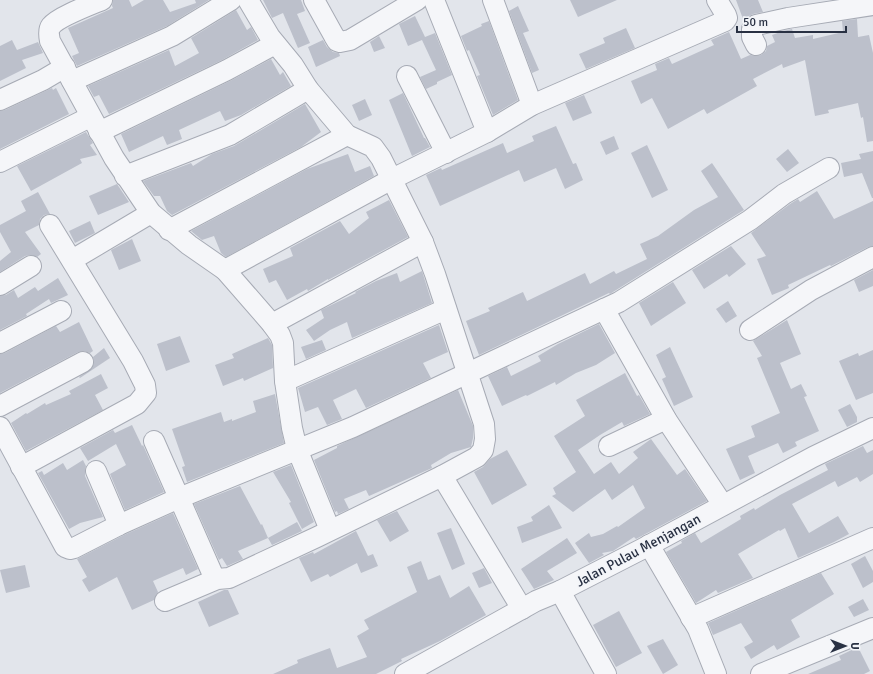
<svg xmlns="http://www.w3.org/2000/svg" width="873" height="674" font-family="Signika,sans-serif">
  <rect width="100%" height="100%" fill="#e2e5eb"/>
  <g fill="#bcc0cb">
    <polygon points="113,0 129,0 132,7 144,0 163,0 170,12 196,3 195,0 209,0 167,26 77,66 72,56 79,53 68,28 113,8 112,6"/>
    <polygon points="263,0 301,0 305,11 297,14 310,43 298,48 283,13 272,18"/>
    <polygon points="570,0 617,0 578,17"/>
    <polygon points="736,0 758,0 763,12 753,14 743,19"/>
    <polygon points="518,6 529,31 523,33 539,70 532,73 509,11"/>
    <polygon points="236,10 247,30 251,27 258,40 222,60 109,114 99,95 94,97 88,86 169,50 175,66 199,53 191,38"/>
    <polygon points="415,16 425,37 435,33 452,75 437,82 437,84 426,89 420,77 436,70 422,40 408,46 399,24"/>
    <polygon points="857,19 858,37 869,35 873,53 873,141 867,142 863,117 861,118 858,103 828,110 829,113 815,116 805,60 783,68 782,64 753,79 757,86 707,114 704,109 668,129 652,98 641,104 631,81 657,70 655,64 669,58 672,64 714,45 711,40 729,32 741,59 750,55 756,56 761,55 766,51 767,46 775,42 772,35 783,31 792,29 795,38 813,35 813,39 843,32 842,21"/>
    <polygon points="489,21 518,100 493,115 477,76 480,75 469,50 467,51 461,36 482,26 481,24"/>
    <polygon points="626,28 635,48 586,69 579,54 605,43 603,38"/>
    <polygon points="379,36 385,48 374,52 370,42"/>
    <polygon points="12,40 17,50 38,42 43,53 22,60 26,68 0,81 0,46"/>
    <polygon points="323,40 327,47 333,52 339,53 340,56 316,67 308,47"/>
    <polygon points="271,59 280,75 283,72 291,86 241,115 225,121 220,111 179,130 182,139 167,145 163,136 129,152 121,134 232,80"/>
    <polygon points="52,88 53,90 56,88 69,114 0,149 0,111 5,110"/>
    <polygon points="403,93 424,138 425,138 430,147 412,156 389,100"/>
    <polygon points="584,95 592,113 573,121 565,103"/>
    <polygon points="365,99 372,115 359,121 352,105"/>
    <polygon points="305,104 321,132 301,147 172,215 167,211 160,196 154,196 143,181 191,163 193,166 212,154 234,146"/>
    <polygon points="556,126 573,164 576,163 583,180 565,189 556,168 524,182 519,170 440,206 426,175 441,168 442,170 503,143 507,153 534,141 532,136"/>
    <polygon points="86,132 93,143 90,145 97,155 80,159 82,163 31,191 17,166"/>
    <polygon points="614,136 619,149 606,155 600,142"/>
    <polygon points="647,145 668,190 652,198 631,153"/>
    <polygon points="788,149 799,163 787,172 776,159"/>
    <polygon points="873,151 873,198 872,198 862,173 844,177 841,163 861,159 859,154"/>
    <polygon points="348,154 355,172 370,166 374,176 226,257 221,253 214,236 202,240 191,231 307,169"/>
    <polygon points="712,163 744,210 613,292 610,294 609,293 479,355 466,321 490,311 488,308 523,292 527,301 585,273 590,284 614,271 616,274 647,259 640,244 658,236 694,210 718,197 701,171"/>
    <polygon points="117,184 129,202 98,215 89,196"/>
    <polygon points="817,191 834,219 873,201 873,246 868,247 831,266 830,265 788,285 789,288 772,295 757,259 766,256 751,233 790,204 798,199 800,202"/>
    <polygon points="38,192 50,214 44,215 40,219 39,225 25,232 41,254 37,257 31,255 25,256 0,272 0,261 11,252 0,232 0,225 26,211 21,201"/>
    <polygon points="389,200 408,237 328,280 328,279 308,291 307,289 287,300 276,280 269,283 263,269 293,256 290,248 340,221 349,234 369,218 366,212"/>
    <polygon points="90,221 95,233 75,243 69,231"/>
    <polygon points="132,239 141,261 119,270 111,250"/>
    <polygon points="731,246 746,264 729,277 727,274 704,289 692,270"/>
    <polygon points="873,270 873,286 859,292 854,280"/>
    <polygon points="422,271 432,303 352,338 347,322 330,330 314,341 306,330 324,318 321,310 356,293 355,292 376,281 397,273 400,282"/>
    <polygon points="58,278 68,295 51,303 49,299 26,314 27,316 0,330 0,296 6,295 14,290 18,298 35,287 38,291"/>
    <polygon points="673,282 686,303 651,326 639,303"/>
    <polygon points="728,301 737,316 726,323 716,309"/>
    <polygon points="787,320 801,354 780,363 791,389 801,384 807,396 804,397 819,431 795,442 797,446 783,453 778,443 748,456 755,473 740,480 726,449 755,437 751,426 780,413 757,358 762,356 753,341"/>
    <polygon points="79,322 93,351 90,353 84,351 78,352 0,393 0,354 5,353 56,326 60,332"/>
    <polygon points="599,324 615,353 596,365 576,373 556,385 555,382 527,396 526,395 502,406 488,376 507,367 511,376 541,361 538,356 558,344"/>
    <polygon points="439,325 448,352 423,363 431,378 366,408 356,389 333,400 342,419 327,425 318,407 305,412 298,388"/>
    <polygon points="180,336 190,362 166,371 157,344"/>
    <polygon points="268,338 272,345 273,368 244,381 243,378 223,386 215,365 234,358 232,354"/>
    <polygon points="322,340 326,350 306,359 301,347"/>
    <polygon points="670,347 693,397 674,406 662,379 666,377 656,355"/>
    <polygon points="104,348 110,358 80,378 79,377 92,368 94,363 93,357"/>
    <polygon points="873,350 873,393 856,400 839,361 858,353 859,356"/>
    <polygon points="625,373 637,396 639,395 650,414 624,426 622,422 600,435 578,450 594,474 611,462 619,474 638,458 633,452 651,439 677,475 685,469 707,501 636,539 634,537 613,551 602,553 604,555 589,563 575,543 589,533 591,537 603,534 617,526 618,527 645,508 633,485 612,500 605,489 573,512 552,496 556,494 553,488 576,472 554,436 585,416 576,400"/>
    <polygon points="101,374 108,388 95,395 103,410 26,451 11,423 26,413 27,414 45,403 46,405 71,394 69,391"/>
    <polygon points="458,390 473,426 473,438 471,447 451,453 431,465 432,468 369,496 366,490 344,499 349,509 338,514 337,511 335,512 314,460 337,448 337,446"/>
    <polygon points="275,394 284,443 187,482 182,467 185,466 172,429 221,412 224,422 232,419 232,421 256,412 253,401"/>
    <polygon points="850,404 857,417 857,422 847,427 838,410"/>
    <polygon points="132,425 142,446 143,445 164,492 125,510 110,474 126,465 116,444 88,461 80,448 113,430 115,433"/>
    <polygon points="863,446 867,453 873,450 873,474 860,482 857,477 838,487 835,481 792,504 809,533 838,516 849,534 834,542 798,558 785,528 780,531 779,530 738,554 753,578 718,593 716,590 696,603 666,552 682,543 681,541 695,533 701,543 741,519 740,516 754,508 755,510 780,495 828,470 825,464"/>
    <polygon points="507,450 527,485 492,505 474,472 483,467 490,459"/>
    <polygon points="83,460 86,466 85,470 85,476 103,517 80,523 69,529 38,473 42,471 44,475 63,463 67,470"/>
    <polygon points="291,465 314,522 302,529 289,503 291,502 273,472"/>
    <polygon points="240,486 261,525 262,524 268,538 297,522 302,531 272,545 268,538 238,551 243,559 227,566 222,558 219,560 194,504"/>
    <polygon points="549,505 562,528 522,543 517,527 533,521 531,517"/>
    <polygon points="397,511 409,531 390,542 377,520"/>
    <polygon points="173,513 198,569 186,575 183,568 153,581 158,592 154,600 132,610 117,577 89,592 82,580 87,577 77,559 124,535"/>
    <polygon points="451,528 465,564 452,570 437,533"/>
    <polygon points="356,531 368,556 373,554 378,566 361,573 357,563 330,577 328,574 311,582 299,558 313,552 314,554"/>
    <polygon points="567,538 577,553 547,571 554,580 534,589 521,569"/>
    <polygon points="865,556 873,571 873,582 863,588 851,564"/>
    <polygon points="421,561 428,580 440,575 450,598 469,586 486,615 440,641 401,659 402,661 376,674 273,674 298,663 297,660 330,648 337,668 367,657 357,636 369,629 364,620 417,592 407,567"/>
    <polygon points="25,565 30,587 6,593 0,570"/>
    <polygon points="484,568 492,583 479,588 472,573"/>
    <polygon points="821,573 834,594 791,620 800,637 777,650 774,645 751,659 744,647 753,642 741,623 713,635 708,623"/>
    <polygon points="224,590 228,590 239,614 209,627 198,602"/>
    <polygon points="863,599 869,610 854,617 848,607"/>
    <polygon points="619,611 642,653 616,667 593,625"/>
    <polygon points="663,639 678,665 663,674 647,646"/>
    <polygon points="858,647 870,671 864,674 808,674 841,660 839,656"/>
  </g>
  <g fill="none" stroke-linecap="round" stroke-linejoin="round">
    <defs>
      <g id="minor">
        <path d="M102 0C90 5 58 17 51 26 48 30 49 36 50 41L114 158 151 213 189 245 225 270 272 324 280 335 283 343 285 381 292 428 297 449 330 530"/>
        <polyline points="314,0 334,36 337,41 340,42 350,40 417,0"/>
        <polyline points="434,0 487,132 532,105 725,21 727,18 726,15 717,0"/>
        <polyline points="493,0 532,105"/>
        <polyline points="756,45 752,37 752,29 756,25 788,18 873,5"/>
        <polyline points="407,76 446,153"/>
        <polyline points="72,81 172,36 231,0"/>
        <polyline points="0,100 43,80 65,67"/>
        <polyline points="99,132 227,70 275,44"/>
        <polyline points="0,162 90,117"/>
        <polyline points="125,176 230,135 308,89"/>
        <polyline points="169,230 347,135"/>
        <polyline points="72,260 151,213"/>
        <polyline points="225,270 392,179 487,132"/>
        <polyline points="0,285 31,266"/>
        <polyline points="604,309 666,419 723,505"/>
        <polyline points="272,324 423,242"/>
        <polyline points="750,330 811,290 873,257"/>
        <polyline points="0,343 61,311"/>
        <polyline points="285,381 446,309"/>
        <polyline points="0,406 83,362"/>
        <polyline points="0,427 65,547 70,549 74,548 119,525 179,498 353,427 619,302 750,220 784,194 829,168"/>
        <polyline points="154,441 213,575 217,579"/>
        <polyline points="609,446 666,419"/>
        <polyline points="21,467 137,404 146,393 145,385 133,361 50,225"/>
        <polyline points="96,471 119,525"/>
        <polyline points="442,476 522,609"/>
        <polyline points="649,545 698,629 716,674"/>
        <polyline points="560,591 606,674"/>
        <polyline points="165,601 217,579 229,578 317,537 442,476 477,457 483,450 485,439 484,424 435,274 423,242 381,158 373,147 347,135 308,89 293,65 270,37 248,0"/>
        <polyline points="691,618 873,538"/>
        <polyline points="405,674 536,601 560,591 642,549 813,457 873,428"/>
        <polyline points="761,674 873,628"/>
      </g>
    </defs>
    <use href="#minor" stroke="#a7abb5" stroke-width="22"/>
    <use href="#minor" stroke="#f5f6f9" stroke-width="20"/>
  </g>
  <g text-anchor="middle" stroke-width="3" stroke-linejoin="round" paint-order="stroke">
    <g font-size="14" fill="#293143" stroke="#f2f4f8">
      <text transform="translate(638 550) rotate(-28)" y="5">Jalan Pulau Menjangan</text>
    </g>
  </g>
  <g transform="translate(845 646) rotate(90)" stroke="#f2f4f8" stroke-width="3" paint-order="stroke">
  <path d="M0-3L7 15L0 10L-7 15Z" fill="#293143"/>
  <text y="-6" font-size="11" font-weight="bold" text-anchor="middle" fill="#293143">U</text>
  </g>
  <path d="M737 26v6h109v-6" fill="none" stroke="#293143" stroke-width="2"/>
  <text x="743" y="26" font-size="12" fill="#293143" stroke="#f2f4f8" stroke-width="3" paint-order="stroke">50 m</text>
</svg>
